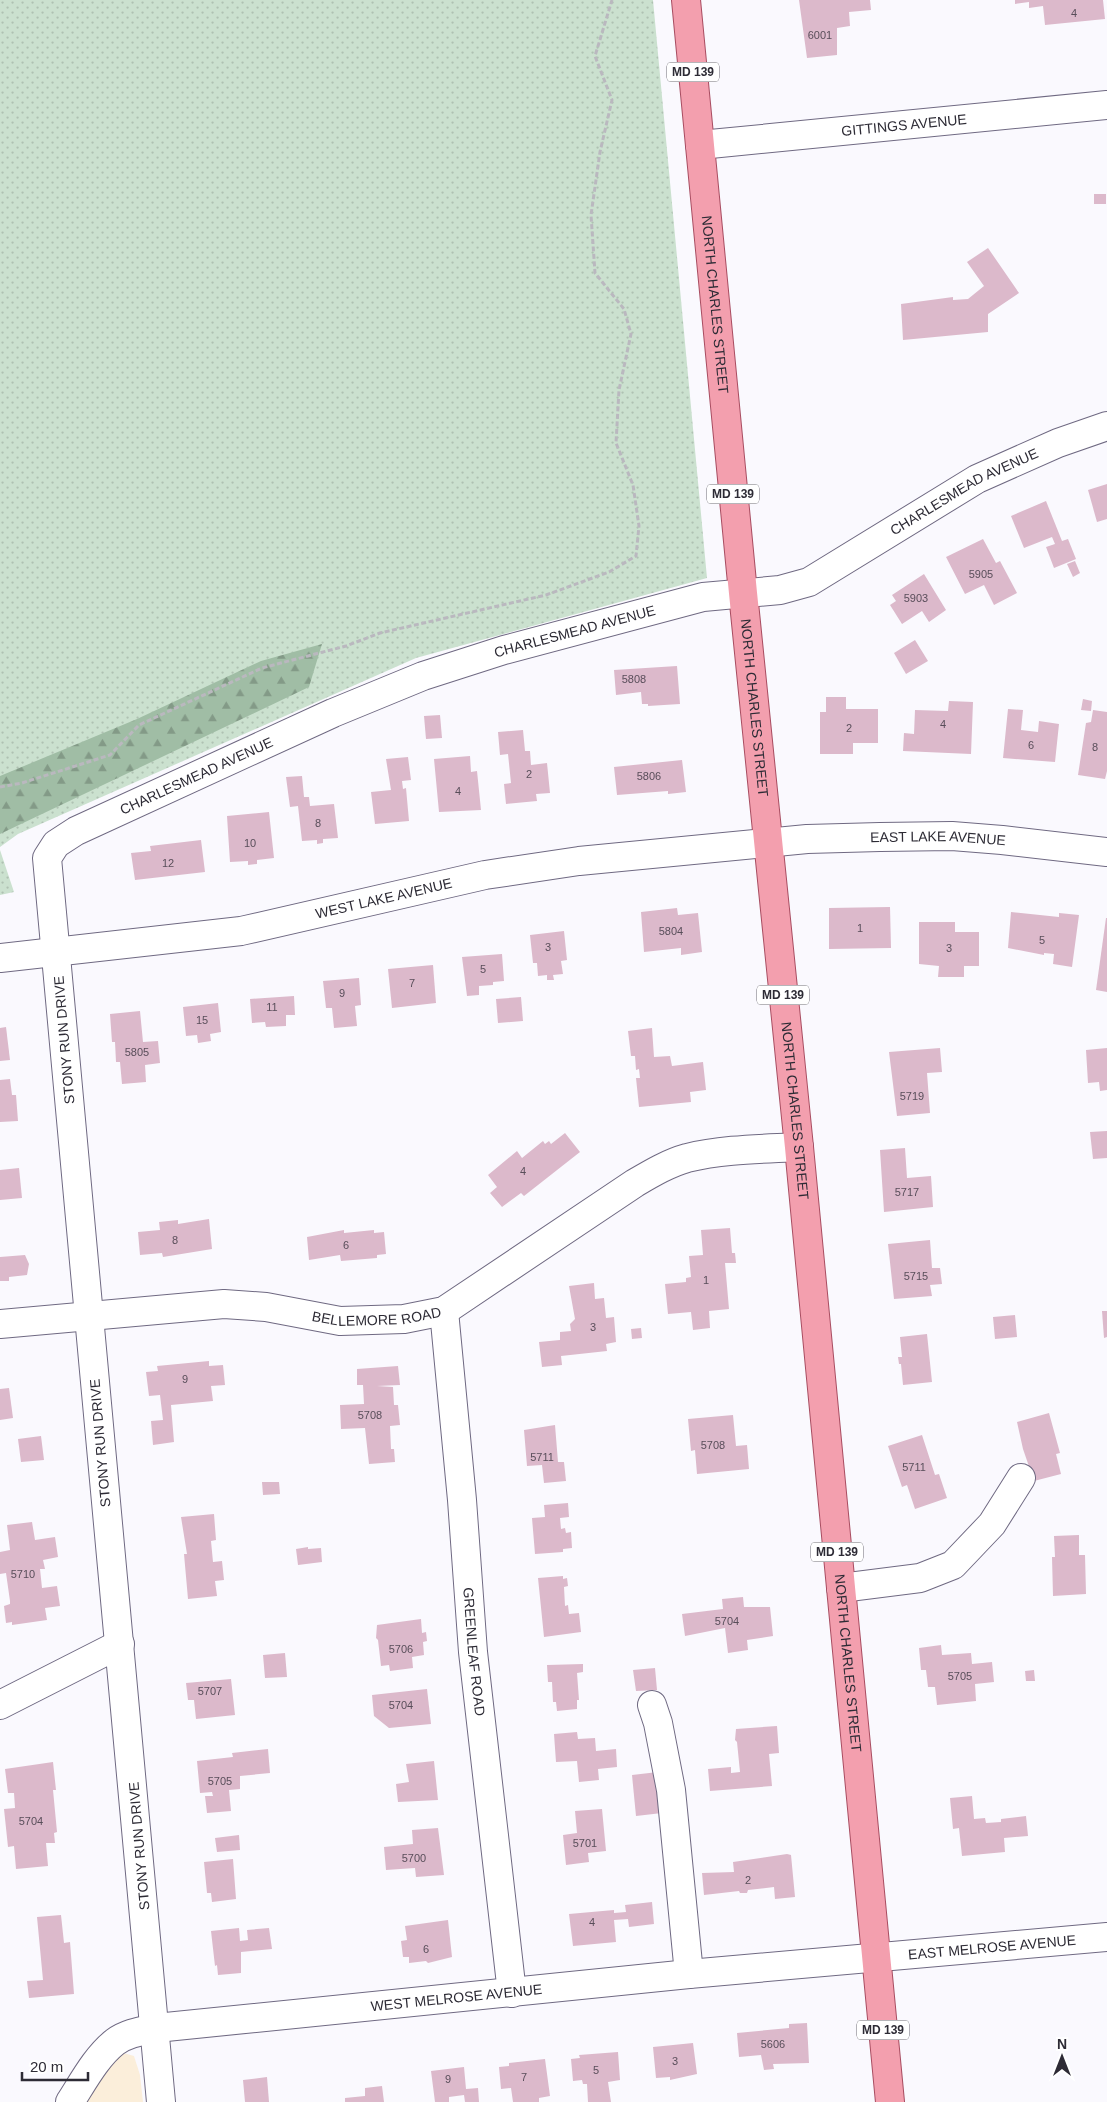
<svg xmlns="http://www.w3.org/2000/svg" width="1107" height="2102" font-family="Helvetica,sans-serif">
  <defs>
    <pattern id="grass-dots" width="8" height="8" patternUnits="userSpaceOnUse" patternTransform="scale(1.25)"><rect width="8" height="8" fill="#cbe1cf"/><path d="M2 2h.1M6 6h.1" fill="none" stroke="#afc1b2" stroke-width="1.8" stroke-linecap="round"/></pattern>
    <pattern id="forest-firs" width="22" height="20" patternUnits="userSpaceOnUse" patternTransform="scale(1.25)"><rect width="22" height="20" fill="#a0bda5"/><path d="M5 1l3.5 6h-7zM16 11l3.5 6h-7z" fill="#839a87"/></pattern>
  </defs>
  <rect width="100%" height="100%" fill="#faf9fe"/>
  <polygon fill="#fbeeda" points="120,2052 134,2056 140,2075 143,2102 81,2102"/>
  <g fill="url(#grass-dots)">
    <polygon points="0,0 653,0 707,578 416,658 18,834 0,847"/>
    <polygon points="0,850 14,892 0,895"/>
  </g>
  <polygon fill="url(#forest-firs)" points="322,644 309,687 0,834 0,776 137,719 261,661"/>
  <g fill="#dcb9cb">
    <polygon points="799,0 870,0 871,10 849,12 850,26 837,28 837,55 807,58"/>
    <polygon points="1015,0 1103,0 1105,19 1045,25 1043,6 1029,8 1029,2 1015,4"/>
    <rect x="1094" y="194" width="12" height="10"/>
    <polygon points="988,248 1019,293 988,314 988,332 903,340 901,304 953,297 953,300 968,299 984,286 967,262"/>
    <polygon points="1107,484 1107,519 1097,522 1088,490"/>
    <polygon points="1046,501 1062,541 1068,539 1076,559 1054,568 1046,547 1055,544 1052,537 1024,548 1011,516"/>
    <polygon points="983,539 996,563 1000,561 1017,593 994,605 984,585 965,594 946,557"/>
    <polygon points="1075,561 1080,573 1073,577 1067,564"/>
    <polygon points="924,574 946,610 929,622 922,611 902,624 890,605 896,601 892,595"/>
    <polygon points="915,640 928,661 906,674 894,653"/>
    <polygon points="677,666 680,704 648,706 648,704 642,704 641,692 616,695 614,670"/>
    <polygon points="826,697 846,697 846,709 878,709 878,743 853,743 853,754 820,754 820,712 826,712"/>
    <polygon points="1083,699 1092,701 1091,711 1081,710"/>
    <polygon points="949,701 973,702 971,754 903,751 904,733 914,734 915,710 948,711"/>
    <polygon points="1008,709 1023,710 1021,730 1038,732 1039,721 1059,724 1055,762 1003,758"/>
    <polygon points="1093,710 1107,712 1107,771 1105,779 1078,775 1086,723 1091,722"/>
    <polygon points="440,715 442,738 426,739 424,716"/>
    <polygon points="523,730 525,751 530,751 531,765 547,763 550,793 536,794 537,801 506,804 504,784 511,783 508,754 500,755 498,732"/>
    <polygon points="470,756 471,772 477,771 481,810 439,812 434,759"/>
    <polygon points="408,757 411,780 402,781 403,789 406,788 409,821 375,824 371,792 391,790 386,759"/>
    <polygon points="682,760 686,792 668,794 668,791 617,795 614,767"/>
    <polygon points="302,776 304,797 309,797 310,806 334,804 338,838 323,839 323,843 317,844 317,840 302,841 298,806 290,807 286,777"/>
    <polygon points="269,812 274,858 257,860 257,864 248,865 248,861 230,862 227,816"/>
    <polygon points="201,840 205,872 135,880 131,853 151,851 150,846"/>
    <polygon points="890,907 891,948 829,949 829,908"/>
    <polygon points="677,908 678,915 698,913 702,952 681,955 681,948 644,952 641,912"/>
    <polygon points="1011,912 1059,917 1059,913 1079,915 1072,967 1053,964 1054,954 1044,953 1044,955 1008,948"/>
    <polygon points="1106,918 1107,918 1107,992 1096,990"/>
    <polygon points="919,922 955,922 955,932 979,932 979,966 964,966 964,977 938,977 939,966 919,964"/>
    <polygon points="564,931 567,960 561,961 563,974 553,975 554,980 547,980 547,975 538,976 537,963 533,963 530,935"/>
    <polygon points="502,954 504,981 493,982 493,985 479,986 479,995 467,996 462,957"/>
    <polygon points="433,965 436,1003 392,1008 388,969"/>
    <polygon points="359,978 361,1005 355,1006 357,1026 334,1028 332,1008 326,1008 323,981"/>
    <polygon points="294,996 295,1015 286,1015 286,1026 266,1027 265,1022 252,1023 250,999"/>
    <polygon points="521,997 523,1021 498,1023 496,999"/>
    <polygon points="218,1003 221,1032 210,1034 211,1041 198,1043 197,1035 186,1036 183,1007"/>
    <polygon points="140,1011 143,1042 158,1041 160,1063 145,1065 146,1082 122,1084 120,1062 116,1062 115,1042 112,1042 110,1014"/>
    <polygon points="6,1027 10,1060 0,1061 0,1028"/>
    <polygon points="652,1028 654,1057 670,1056 672,1066 703,1062 706,1090 690,1092 691,1102 639,1107 636,1078 640,1078 639,1069 636,1070 635,1056 631,1056 628,1031"/>
    <polygon points="940,1048 942,1072 927,1073 930,1113 897,1116 889,1052"/>
    <polygon points="1107,1048 1107,1090 1100,1091 1099,1082 1088,1083 1086,1050"/>
    <polygon points="10,1079 12,1095 16,1095 18,1121 0,1122 0,1080"/>
    <polygon points="1107,1131 1107,1158 1093,1159 1090,1132"/>
    <polygon points="565,1133 580,1152 524,1196 521,1193 502,1207 490,1193 497,1187 488,1175 517,1151 522,1158 543,1141 545,1144 549,1141 551,1144"/>
    <polygon points="905,1148 907,1178 931,1176 933,1207 884,1212 880,1150"/>
    <polygon points="19,1168 22,1198 0,1200 0,1170"/>
    <polygon points="209,1219 212,1249 163,1257 162,1253 140,1255 138,1232 160,1230 159,1222 178,1220 178,1224"/>
    <polygon points="730,1228 732,1253 735,1253 736,1263 725,1263 729,1309 709,1311 710,1328 693,1330 691,1312 668,1314 665,1284 686,1282 686,1278 691,1277 689,1256 703,1255 701,1230"/>
    <polygon points="344,1230 344,1233 374,1230 374,1233 384,1232 386,1254 377,1255 377,1258 341,1261 340,1255 309,1260 307,1237"/>
    <polygon points="930,1240 932,1268 940,1268 942,1284 930,1285 932,1296 894,1299 888,1244"/>
    <polygon points="25,1255 29,1264 27,1275 9,1277 9,1281 0,1281 0,1257"/>
    <polygon points="594,1283 595,1299 604,1298 606,1318 614,1317 616,1342 606,1344 607,1351 561,1356 562,1365 542,1367 539,1342 560,1340 560,1332 571,1331 570,1324 575,1319 569,1286"/>
    <polygon points="1102,1311 1107,1311 1107,1337 1104,1338"/>
    <polygon points="1015,1315 1017,1337 995,1339 993,1317"/>
    <polygon points="641,1328 642,1338 632,1339 631,1329"/>
    <polygon points="927,1334 932,1382 903,1385 901,1364 899,1364 898,1357 902,1357 900,1337"/>
    <polygon points="209,1361 209,1366 223,1365 225,1385 211,1386 213,1401 171,1405 174,1442 153,1445 151,1421 163,1420 160,1395 149,1396 146,1372 158,1371 157,1366"/>
    <polygon points="398,1366 400,1385 377,1386 393,1387 394,1405 398,1405 400,1425 390,1426 391,1449 394,1449 395,1462 369,1464 365,1428 341,1429 340,1405 364,1404 363,1385 357,1385 357,1369"/>
    <polygon points="9,1388 13,1418 0,1420 0,1389"/>
    <polygon points="1049,1413 1060,1453 1056,1454 1061,1474 1034,1481 1023,1449 1017,1422"/>
    <polygon points="733,1415 736,1446 747,1445 749,1469 697,1474 695,1450 691,1451 688,1419"/>
    <polygon points="555,1425 558,1462 564,1462 566,1481 544,1483 542,1465 527,1466 524,1430"/>
    <polygon points="922,1435 935,1475 939,1474 947,1498 915,1509 907,1485 902,1487 888,1446"/>
    <polygon points="41,1436 44,1460 21,1462 18,1439"/>
    <polygon points="262,1482 279,1482 280,1494 263,1495"/>
    <polygon points="568,1503 569,1517 560,1518 561,1529 565,1528 566,1533 571,1532 572,1548 563,1549 563,1552 535,1554 532,1518 545,1517 544,1505"/>
    <polygon points="214,1514 216,1540 211,1541 213,1562 222,1561 224,1580 215,1581 217,1596 188,1599 184,1554 187,1554 181,1517"/>
    <polygon points="32,1522 35,1540 55,1537 58,1557 43,1560 45,1569 40,1569 42,1588 57,1586 60,1606 45,1608 47,1620 12,1625 12,1622 6,1623 4,1606 10,1604 10,1601 6,1573 0,1574 0,1552 10,1550 7,1525"/>
    <polygon points="1079,1535 1079,1555 1085,1555 1086,1594 1053,1596 1052,1557 1055,1557 1054,1536"/>
    <polygon points="308,1547 308,1549 321,1548 322,1562 298,1565 296,1549"/>
    <polygon points="563,1576 563,1579 567,1578 568,1586 564,1587 565,1606 568,1605 569,1614 579,1613 581,1632 544,1637 538,1578"/>
    <polygon points="743,1597 744,1607 770,1607 773,1636 747,1640 748,1650 728,1653 725,1628 685,1636 682,1614 723,1609 722,1599"/>
    <polygon points="421,1619 422,1633 426,1632 427,1641 423,1642 424,1655 412,1657 413,1668 390,1671 389,1665 381,1666 378,1640 376,1638 377,1625"/>
    <polygon points="941,1645 942,1655 971,1653 972,1664 992,1662 994,1682 975,1684 976,1701 937,1705 935,1687 928,1687 926,1670 921,1670 919,1648"/>
    <polygon points="285,1653 287,1677 265,1678 263,1655"/>
    <polygon points="583,1664 583,1672 577,1673 579,1700 577,1700 577,1709 557,1711 556,1702 553,1702 552,1682 548,1682 547,1665"/>
    <polygon points="655,1668 657,1690 636,1691 633,1670"/>
    <polygon points="1034,1670 1035,1681 1026,1681 1025,1671"/>
    <polygon points="231,1679 235,1715 196,1719 194,1700 188,1700 186,1683"/>
    <polygon points="427,1689 431,1724 389,1728 374,1716 372,1695"/>
    <polygon points="777,1726 779,1753 769,1754 772,1786 710,1791 708,1769 731,1767 731,1773 740,1772 737,1742 735,1740 736,1729"/>
    <polygon points="577,1732 578,1739 595,1738 596,1751 616,1749 617,1767 598,1769 599,1780 579,1782 577,1761 556,1762 554,1734"/>
    <polygon points="268,1749 270,1773 240,1776 240,1789 229,1790 231,1811 207,1813 205,1796 213,1796 212,1792 200,1793 197,1761 233,1757 232,1753"/>
    <polygon points="434,1761 438,1800 398,1802 396,1784 409,1782 406,1764"/>
    <polygon points="53,1762 56,1790 53,1790 57,1832 54,1833 55,1843 46,1843 48,1866 16,1869 14,1846 8,1847 4,1809 15,1808 14,1793 8,1793 5,1769"/>
    <polygon points="658,1772 662,1813 636,1816 632,1775"/>
    <polygon points="972,1796 974,1819 985,1818 986,1823 1001,1822 1001,1819 1026,1816 1028,1836 1004,1838 1005,1852 962,1856 959,1828 953,1829 950,1798"/>
    <polygon points="602,1809 606,1851 588,1853 589,1862 566,1865 563,1835 577,1833 575,1811"/>
    <polygon points="438,1828 444,1875 416,1877 415,1868 386,1870 384,1847 413,1844 412,1830"/>
    <polygon points="239,1835 240,1850 217,1852 215,1838"/>
    <polygon points="787,1854 791,1855 795,1897 775,1899 774,1887 748,1890 747,1893 740,1893 739,1891 704,1895 702,1873 734,1872 733,1862"/>
    <polygon points="233,1859 236,1899 212,1902 211,1893 207,1893 204,1862"/>
    <polygon points="652,1902 654,1924 629,1927 628,1919 614,1920 616,1942 573,1946 569,1914 614,1910 614,1913 626,1912 625,1905"/>
    <polygon points="61,1915 64,1943 70,1942 74,1994 29,1998 27,1981 43,1980 37,1917"/>
    <polygon points="448,1920 452,1957 428,1963 426,1961 409,1963 409,1957 403,1957 401,1941 407,1940 405,1926"/>
    <polygon points="239,1928 240,1941 248,1940 247,1930 269,1928 272,1949 241,1952 241,1973 218,1975 217,1965 215,1966 211,1931"/>
    <polygon points="807,2023 809,2063 773,2064 774,2069 764,2070 761,2055 739,2057 737,2033 789,2028 789,2024"/>
    <polygon points="693,2043 697,2074 670,2080 670,2077 656,2078 653,2047"/>
    <polygon points="618,2052 620,2080 608,2082 611,2102 588,2102 587,2084 583,2084 582,2080 573,2081 571,2059 580,2058 579,2055"/>
    <polygon points="545,2059 550,2096 539,2098 539,2102 513,2102 511,2088 501,2089 499,2067 509,2066 509,2063"/>
    <polygon points="464,2067 466,2089 478,2088 479,2102 465,2102 464,2095 449,2097 449,2102 435,2102 431,2071"/>
    <polygon points="267,2077 269,2102 245,2102 243,2080"/>
    <polygon points="382,2086 384,2102 345,2102 345,2098 365,2096 365,2088"/>
  </g>
  <g fill="none" stroke-linecap="round" stroke-linejoin="round">
    <defs>
      <g id="minor">
        <path id="s1" d="M700 145 1107 105"/>
        <path id="s2" d="M0 958 241 931 485 875 579 861 807 839 880 837 952 836 1002 840 1107 852"/>
        <path id="s3" d="M444 1311 462 1500 473 1652 512 1993"/>
        <path id="s4" d="M0 1324 224 1304 266 1307 340 1321 404 1319 444 1311 635 1183C652 1173 669 1163 687 1158 723 1149 763 1149 799 1147"/>
        <polyline points="841,1588 920,1578 953,1565 992,1524 1021,1478"/>
        <polyline points="0,1705 120,1644"/>
        <polyline points="652,1705 658,1723 671,1790 689,1974"/>
        <path id="s5" d="M70 2102C83 2082 96 2057 115 2042 127 2033 142 2031 156 2028L689 1974 1107 1937"/>
        <path id="s6" d="M161 2102 47 858 56 844 76 831 333 713 423 676 504 650 703 597 780 590 809 582 977 479 1058 443 1107 426"/>
      </g>
      <g id="major">
        <path id="s7" d="M686 0 743 593 799 1147 890 2102"/>
      </g>
    </defs>
    <use href="#minor" stroke="#6f6982" stroke-width="30"/>
    <use href="#major" stroke="#a84d61" stroke-width="30"/>
    <polyline stroke="#bab8bf" stroke-width="3" stroke-dasharray="5 2.5" stroke-linecap="butt" points="0,787 22,783 110,755 139,725 262,668 346,646 380,633 546,595 609,572 636,556 639,526 633,485 616,443 619,390 631,334 624,309 595,273 591,215 600,152 612,100 595,56 612,0"/>
    <use href="#minor" stroke="#fff" stroke-width="28"/>
    <use href="#major" stroke="#f39fae" stroke-width="28"/>
  </g>
  <g text-anchor="middle" stroke-width="4.5" stroke-linejoin="round" paint-order="stroke">
    <g font-size="11" fill="#594e5a">
      <text x="1074" y="17">4</text>
      <text x="820" y="39">6001</text>
      <text x="981" y="578">5905</text>
      <text x="916" y="602">5903</text>
      <text x="634" y="683">5808</text>
      <text x="943" y="728">4</text>
      <text x="849" y="732">2</text>
      <text x="1031" y="749">6</text>
      <text x="1095" y="751">8</text>
      <text x="529" y="778">2</text>
      <text x="649" y="780">5806</text>
      <text x="458" y="795">4</text>
      <text x="318" y="827">8</text>
      <text x="250" y="847">10</text>
      <text x="168" y="867">12</text>
      <text x="860" y="932">1</text>
      <text x="671" y="935">5804</text>
      <text x="1042" y="944">5</text>
      <text x="548" y="951">3</text>
      <text x="949" y="952">3</text>
      <text x="483" y="973">5</text>
      <text x="412" y="987">7</text>
      <text x="342" y="997">9</text>
      <text x="272" y="1011">11</text>
      <text x="202" y="1024">15</text>
      <text x="137" y="1056">5805</text>
      <text x="912" y="1100">5719</text>
      <text x="523" y="1175">4</text>
      <text x="907" y="1196">5717</text>
      <text x="175" y="1244">8</text>
      <text x="346" y="1249">6</text>
      <text x="916" y="1280">5715</text>
      <text x="706" y="1284">1</text>
      <text x="593" y="1331">3</text>
      <text x="185" y="1383">9</text>
      <text x="370" y="1419">5708</text>
      <text x="713" y="1449">5708</text>
      <text x="542" y="1461">5711</text>
      <text x="914" y="1471">5711</text>
      <text x="23" y="1578">5710</text>
      <text x="727" y="1625">5704</text>
      <text x="401" y="1653">5706</text>
      <text x="960" y="1680">5705</text>
      <text x="210" y="1695">5707</text>
      <text x="401" y="1709">5704</text>
      <text x="220" y="1785">5705</text>
      <text x="31" y="1825">5704</text>
      <text x="585" y="1847">5701</text>
      <text x="414" y="1862">5700</text>
      <text x="748" y="1884">2</text>
      <text x="592" y="1926">4</text>
      <text x="426" y="1953">6</text>
      <text x="773" y="2048">5606</text>
      <text x="675" y="2065">3</text>
      <text x="596" y="2074">5</text>
      <text x="524" y="2081">7</text>
      <text x="448" y="2083">9</text>
    </g>
    <g fill="#fff" stroke="#6c6b72" stroke-width="1">
      <rect x="667" y="62.5" width="52" height="19" rx="4"/>
      <rect x="707" y="484.5" width="52" height="19" rx="4"/>
      <rect x="757" y="985.5" width="52" height="19" rx="4"/>
      <rect x="811" y="1542.5" width="52" height="19" rx="4"/>
      <rect x="857" y="2020.5" width="52" height="19" rx="4"/>
    </g>
    <g font-size="12" font-weight="bold" fill="#2d2b35">
      <text x="693" y="76">MD 139</text>
      <text x="733" y="498">MD 139</text>
      <text x="783" y="999">MD 139</text>
      <text x="837" y="1556">MD 139</text>
      <text x="883" y="2034">MD 139</text>
    </g>
    <g font-size="14" fill="#2d2b35" stroke="#fff">
      <text dy="5" stroke="none"><textPath href="#s1" startOffset="205">GITTINGS AVENUE</textPath></text>
      <text dy="5" stroke="none"><textPath href="#s7" startOffset="306">NORTH CHARLES STREET</textPath></text>
      <text dy="5" stroke="none"><textPath href="#s6" startOffset="2248">CHARLESMEAD AVENUE</textPath></text>
      <text dy="5" stroke="none"><textPath href="#s6" startOffset="1828">CHARLESMEAD AVENUE</textPath></text>
      <text dy="5" stroke="none"><textPath href="#s7" startOffset="711">NORTH CHARLES STREET</textPath></text>
      <text dy="5" stroke="none"><textPath href="#s6" startOffset="1422">CHARLESMEAD AVENUE</textPath></text>
      <text dy="5" stroke="none"><textPath href="#s2" startOffset="948">EAST LAKE AVENUE</textPath></text>
      <text dy="5" stroke="none"><textPath href="#s2" startOffset="389">WEST LAKE AVENUE</textPath></text>
      <text transform="translate(64 1040) rotate(-95)" y="5">STONY RUN DRIVE</text>
      <text dy="5" stroke="none"><textPath href="#s7" startOffset="1116">NORTH CHARLES STREET</textPath></text>
      <text dy="5" stroke="none"><textPath href="#s4" startOffset="379">BELLEMORE ROAD</textPath></text>
      <text transform="translate(100 1443) rotate(-95)" y="5">STONY RUN DRIVE</text>
      <text dy="5" stroke="none"><textPath href="#s3" startOffset="342">GREENLEAF ROAD</textPath></text>
      <text dy="5" stroke="none"><textPath href="#s7" startOffset="1671">NORTH CHARLES STREET</textPath></text>
      <text transform="translate(139 1846) rotate(-95)" y="5">STONY RUN DRIVE</text>
      <text dy="5" stroke="none"><textPath href="#s5" startOffset="959">EAST MELROSE AVENUE</textPath></text>
      <text dy="5" stroke="none"><textPath href="#s5" startOffset="421">WEST MELROSE AVENUE</textPath></text>
    </g>
  </g>
  <g transform="translate(1062 2057)" stroke="#ffffff" stroke-width="4" paint-order="stroke">
  <path d="M0-4L9 19L0 12L-9 19Z" fill="#2d2b35"/>
  <text y="-8" font-size="14" font-weight="bold" text-anchor="middle" fill="#2d2b35">N</text>
  </g>
  <path d="M22 2072v8h66v-8" fill="none" stroke="#2d2b35" stroke-width="2.5"/>
  <text x="30" y="2072" font-size="15" fill="#2d2b35" stroke="#ffffff" stroke-width="4" paint-order="stroke">20 m</text>
</svg>
